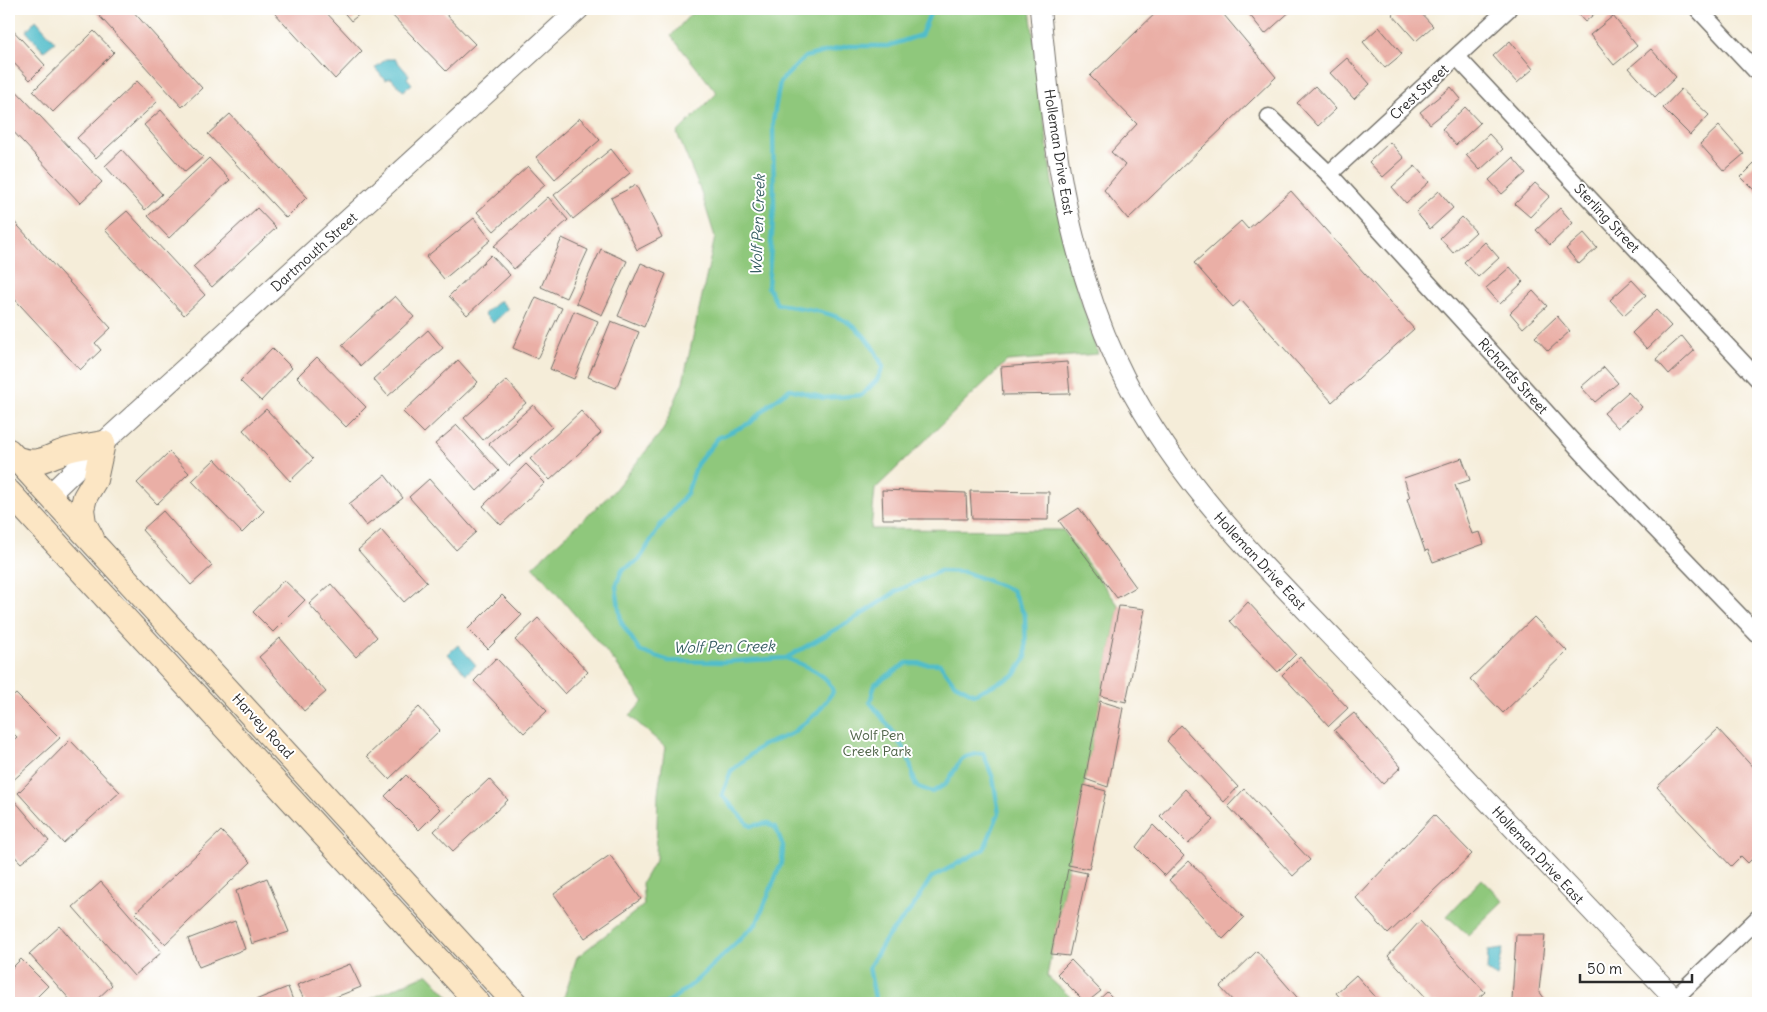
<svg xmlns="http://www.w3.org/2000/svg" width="1767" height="1012" font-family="Delius,sans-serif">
  <rect width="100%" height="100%" fill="#fff"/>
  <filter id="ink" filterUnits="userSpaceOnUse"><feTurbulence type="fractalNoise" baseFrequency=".02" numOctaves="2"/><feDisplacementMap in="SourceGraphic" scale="10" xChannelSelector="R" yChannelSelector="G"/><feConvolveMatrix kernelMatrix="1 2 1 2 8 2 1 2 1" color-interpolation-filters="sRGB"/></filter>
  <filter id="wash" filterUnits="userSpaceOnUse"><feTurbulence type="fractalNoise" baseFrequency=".0096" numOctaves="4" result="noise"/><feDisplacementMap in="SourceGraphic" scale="20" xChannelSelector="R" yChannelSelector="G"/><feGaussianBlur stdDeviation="1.12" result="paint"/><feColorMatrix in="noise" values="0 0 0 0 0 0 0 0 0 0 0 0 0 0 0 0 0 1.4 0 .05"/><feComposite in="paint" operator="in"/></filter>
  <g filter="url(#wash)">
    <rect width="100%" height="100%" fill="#f5edd9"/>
    <g fill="#8fc87b" stroke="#5d7a53">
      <polygon points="695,9 1030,9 1052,182 1073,274 1098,354 1007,361 875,489 871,529 1063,530 1119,606 1047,976 1077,1003 562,1003 577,957 644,905 642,883 656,859 658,793 665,747 630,716 643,701 616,663 533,566 612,493 663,430 683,382 715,237 701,192 677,133 717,93 671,36"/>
      <polygon points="1482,879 1503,901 1468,935 1447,916"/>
      <polygon points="428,974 455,1003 361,1003 427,974"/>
    </g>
    <g fill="#51bdca" stroke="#3e747a">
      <polygon points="36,20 55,42 44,51 26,31"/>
      <polygon points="386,59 395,59 409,75 407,78 412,84 403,91 391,78 385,80 375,68"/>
      <polygon points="500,300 508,309 493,323 484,314"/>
      <polygon points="458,645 476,665 466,674 448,654"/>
      <polygon points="1503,949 1497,977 1487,971 1488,951"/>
    </g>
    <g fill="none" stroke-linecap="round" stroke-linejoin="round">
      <g stroke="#51bdca" stroke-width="4.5">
        <path d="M667 1003 694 983 757 923 782 861 783 846 776 828 768 823 750 826 722 795 731 771 761 746 791 734 817 713 833 692C829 673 802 665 786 658"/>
        <path d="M876 1003 869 967 888 936 913 907 931 878 984 849 999 813 993 778 983 753C955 757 962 761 948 781 945 786 937 789 932 792L916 786 908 756 891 729 870 702 875 684 907 663 940 664 955 684 974 694 1015 675 1026 657 1025 616 1012 590 965 572 940 571 897 591 859 616 786 658 722 662 669 661 640 651 621 622 616 586 622 570 639 560 660 526 687 493 697 464 718 438 750 423 771 403 790 389 824 398 862 395 877 380 883 367C860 313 829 313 777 304L768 287 774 207 773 121 780 82 805 57 848 46H888L921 35 932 9"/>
      </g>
    </g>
    <g id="blocks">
      <g fill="#eaafa6">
        <polygon points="93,9 131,9 202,88 182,107"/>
        <polygon points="277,9 323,9 362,51 335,79 274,12"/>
        <polygon points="341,9 366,9 351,21"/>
        <polygon points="386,9 441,9 475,44 446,71"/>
        <polygon points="1160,9 1219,9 1276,77 1128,219 1104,190 1125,165 1111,152 1137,124 1090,76"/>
        <polygon points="1245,9 1293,9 1265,34"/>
        <polygon points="1398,9 1417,9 1433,26 1416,41 1392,14"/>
        <polygon points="1573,9 1600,9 1585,22"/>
        <polygon points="1613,16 1637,46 1614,65 1590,35"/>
        <polygon points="9,26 45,65 30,80 9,58"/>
        <polygon points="1379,27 1402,54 1385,68 1363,42"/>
        <polygon points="94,31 114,52 53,112 33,91"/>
        <polygon points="1510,41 1533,69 1517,83 1493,56"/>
        <polygon points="1651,49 1676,77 1655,97 1629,68"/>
        <polygon points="1347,58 1370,84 1354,99 1330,73"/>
        <polygon points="137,81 157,102 96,158 77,138"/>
        <polygon points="9,83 102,182 80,203 9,127"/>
        <polygon points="1315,86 1336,109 1318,126 1297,103"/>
        <polygon points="1451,87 1461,99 1430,124 1420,112"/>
        <polygon points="1681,89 1709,115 1690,135 1663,108"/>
        <polygon points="1465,107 1480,123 1456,145 1442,129"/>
        <polygon points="161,110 203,157 185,172 144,125"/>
        <polygon points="230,114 307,197 286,218 208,134"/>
        <polygon points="580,118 600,140 555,179 536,157"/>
        <polygon points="1719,126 1744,154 1724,171 1700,144"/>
        <polygon points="1489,134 1503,149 1480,170 1466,155"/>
        <polygon points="1390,142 1404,158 1383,177 1369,162"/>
        <polygon points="611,149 630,173 573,219 554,195"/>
        <polygon points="122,150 162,194 145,210 105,166"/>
        <polygon points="209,158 230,180 169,238 148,216"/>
        <polygon points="1513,158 1526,173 1502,194 1489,180"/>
        <polygon points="1758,160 1758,194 1741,177"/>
        <polygon points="528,166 545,185 494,231 477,212"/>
        <polygon points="1415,166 1429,182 1406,203 1392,187"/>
        <polygon points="1535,183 1550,196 1530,217 1515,204"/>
        <polygon points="636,185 662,237 637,250 611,198"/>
        <polygon points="1291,191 1414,329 1332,402 1241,300 1233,307 1194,263 1241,221 1248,229"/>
        <polygon points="1439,191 1453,208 1430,229 1416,212"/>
        <polygon points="548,197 568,220 514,269 494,246"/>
        <polygon points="257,208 276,228 212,287 193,267"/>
        <polygon points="1560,208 1573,223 1550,245 1536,230"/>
        <polygon points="127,211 205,295 184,315 105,230"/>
        <polygon points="9,216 111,328 95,343 101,350 80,370 9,293"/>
        <polygon points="1462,217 1476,232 1453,253 1440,238"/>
        <polygon points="474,218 491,240 444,279 426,257"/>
        <polygon points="1584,233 1597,248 1579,264 1566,249"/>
        <polygon points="562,238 588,250 566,298 541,287"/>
        <polygon points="1485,242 1499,258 1478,277 1464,262"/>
        <polygon points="601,249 627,261 602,315 576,303"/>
        <polygon points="491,255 510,275 467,315 449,296"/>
        <polygon points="641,263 666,274 644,327 618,316"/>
        <polygon points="1510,267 1523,282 1500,304 1486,288"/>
        <polygon points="1632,280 1646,295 1624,315 1610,300"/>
        <polygon points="1533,291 1547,306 1523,328 1510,313"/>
        <polygon points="395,296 414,317 361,366 342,345"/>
        <polygon points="536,297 562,308 538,359 513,348"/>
        <polygon points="1656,310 1671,326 1647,349 1632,333"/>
        <polygon points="574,311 598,321 574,379 550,369"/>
        <polygon points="1557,316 1570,331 1548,351 1535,337"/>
        <polygon points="611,321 639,332 616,388 588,377"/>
        <polygon points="428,330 443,348 388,396 373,379"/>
        <polygon points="1682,336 1694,351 1669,374 1656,359"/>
        <polygon points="272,348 292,368 261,401 240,381"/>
        <polygon points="317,357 366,407 346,427 297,377"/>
        <polygon points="458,360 478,382 424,433 403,412"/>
        <polygon points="1067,362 1070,394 1003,395 1001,367"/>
        <polygon points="1604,367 1618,383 1595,402 1581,387"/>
        <polygon points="507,380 526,403 483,440 464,418"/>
        <polygon points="1628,392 1642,407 1618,428 1604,413"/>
        <polygon points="533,405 552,427 509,466 489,444"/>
        <polygon points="266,409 313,459 290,481 243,430"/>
        <polygon points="581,411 601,433 550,480 530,459"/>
        <polygon points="457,425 499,471 477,491 435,444"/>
        <polygon points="169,452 189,473 157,504 137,483"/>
        <polygon points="1462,458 1470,480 1455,485 1472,534 1480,532 1484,544 1433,562 1428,550 1425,551 1407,499 1410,498 1404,478"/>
        <polygon points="215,459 264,511 242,533 192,481"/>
        <polygon points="526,464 545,483 501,525 483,506"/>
        <polygon points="385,475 403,498 366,526 349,504"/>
        <polygon points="429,479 476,532 456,550 409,497"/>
        <polygon points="882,490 966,493 967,519 883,519"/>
        <polygon points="970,491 1049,492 1048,520 972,519"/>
        <polygon points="1079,508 1136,587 1117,598 1059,521"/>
        <polygon points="163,511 212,566 191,585 142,530"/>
        <polygon points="381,530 427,582 404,602 358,550"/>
        <polygon points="284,580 305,600 273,632 253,612"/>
        <polygon points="331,584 377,637 356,657 309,604"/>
        <polygon points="502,595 522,615 488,649 468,629"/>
        <polygon points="1248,602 1296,654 1278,672 1230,621"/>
        <polygon points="1119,606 1145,609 1126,702 1101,696"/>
        <polygon points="1534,617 1567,651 1503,713 1470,679"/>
        <polygon points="538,618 588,672 565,694 515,640"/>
        <polygon points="280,638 326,692 304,711 259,657"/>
        <polygon points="1300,657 1348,708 1329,726 1282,675"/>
        <polygon points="496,658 547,711 524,733 474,681"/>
        <polygon points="16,694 60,738 9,784 9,744 17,737 9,729 9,700"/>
        <polygon points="1100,701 1123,708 1108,787 1085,779"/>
        <polygon points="419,707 440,730 389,779 367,756"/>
        <polygon points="1354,713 1401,767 1383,784 1334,730"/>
        <polygon points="1181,725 1238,787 1224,802 1167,741"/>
        <polygon points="1718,729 1758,773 1758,853 1748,863 1741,856 1731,866 1657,787"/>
        <polygon points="70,740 120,792 63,843 18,793"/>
        <polygon points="406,775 440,809 419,830 385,796"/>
        <polygon points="489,779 508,800 453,851 434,831"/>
        <polygon points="1084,785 1106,791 1089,869 1068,865"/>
        <polygon points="1185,789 1214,820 1188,844 1160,816"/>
        <polygon points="1244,789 1310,860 1293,876 1228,806"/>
        <polygon points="9,794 49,841 21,863 9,850"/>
        <polygon points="1434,815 1472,854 1388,934 1356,898"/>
        <polygon points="1153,825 1184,856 1165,876 1136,847"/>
        <polygon points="221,831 251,862 165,944 135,913"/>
        <polygon points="610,855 641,899 585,938 554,894"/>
        <polygon points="1189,861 1244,918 1223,939 1169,880"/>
        <polygon points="1068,869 1087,873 1069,956 1051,954"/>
        <polygon points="267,878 289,932 252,944 236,891"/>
        <polygon points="101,882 162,952 134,976 73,907"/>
        <polygon points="235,921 245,949 199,967 188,939"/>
        <polygon points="1420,921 1485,992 1473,1003 1431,1003 1388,956"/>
        <polygon points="60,926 112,985 93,1003 73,1003 29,954"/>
        <polygon points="1516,935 1545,935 1539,991 1547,1002 1545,1003 1514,1003 1512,1000"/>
        <polygon points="1257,951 1302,1003 1235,1003 1220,987"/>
        <polygon points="21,959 48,986 31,1003 9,1003 9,971"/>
        <polygon points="1071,960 1101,991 1086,1003 1057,974"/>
        <polygon points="350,964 361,987 321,1003 306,1003 297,985"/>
        <polygon points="1356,975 1381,1003 1345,1003 1336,993"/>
        <polygon points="288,987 294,1003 248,1003"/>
        <polygon points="1107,992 1118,1003 1095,1003"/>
      </g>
    </g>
  </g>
  <g filter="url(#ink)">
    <use href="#blocks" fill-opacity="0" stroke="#726f68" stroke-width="1"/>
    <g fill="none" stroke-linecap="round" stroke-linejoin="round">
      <defs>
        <g id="minor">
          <polyline points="1698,9 1758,73"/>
          <polyline points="1457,57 1758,379"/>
          <polyline points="1269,117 1329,174 1592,463 1758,635"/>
          <polyline points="1329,174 1508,9"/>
          <polyline points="1675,998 1758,918"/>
        </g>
        <g id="tertiary">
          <path d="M1040 9C1051 128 1065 250 1116 360 1172 482 1273 574 1363 670 1469 781 1574 892 1679 1003"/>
          <polyline points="49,495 103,443 579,9"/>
        </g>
        <g id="secondary">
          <polyline points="9,451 515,1003"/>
          <path d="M15 458C40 467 46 457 68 450 79 447 91 445 103 443L95 480 85 497 82 509 84 523 92 538"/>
          <polyline points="9,492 478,1003"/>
        </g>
      </defs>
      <use href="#minor" stroke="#726f68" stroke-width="19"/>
      <use href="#tertiary" stroke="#726f68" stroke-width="22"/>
      <use href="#secondary" stroke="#726f68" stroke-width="26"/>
      <use href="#minor" stroke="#fff" stroke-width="16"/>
      <use href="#tertiary" stroke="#fff" stroke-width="20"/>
      <use href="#secondary" stroke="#fce6c4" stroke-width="24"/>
    </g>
  </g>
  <g text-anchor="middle" stroke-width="4" stroke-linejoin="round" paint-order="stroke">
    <g font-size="14" fill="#2b2b2b" stroke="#fff">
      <text transform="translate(1419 92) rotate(-43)" y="5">Crest Street</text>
      <text transform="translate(1059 152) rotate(81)" y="5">Holleman Drive East</text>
      <text transform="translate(1607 218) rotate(47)" y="5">Sterling Street</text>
      <text transform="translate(314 252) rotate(-42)" y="5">Dartmouth Street</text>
      <text transform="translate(1513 376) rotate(48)" y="5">Richards Street</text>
      <text transform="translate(1260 561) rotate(47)" y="5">Holleman Drive East</text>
      <text transform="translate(263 726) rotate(47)" y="5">Harvey Road</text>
      <text transform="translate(1538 855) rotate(47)" y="5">Holleman Drive East</text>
    </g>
    <g font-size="14" fill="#4e6247" stroke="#fff">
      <text x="877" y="740">Wolf Pen<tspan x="877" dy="16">Creek Park</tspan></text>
    </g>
    <g font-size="15" font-style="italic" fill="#385e63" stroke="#fff">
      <text transform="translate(758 225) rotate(-88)" y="5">Wolf Pen Creek</text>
      <text transform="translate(724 647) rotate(-1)" y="5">Wolf Pen Creek</text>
    </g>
  </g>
  <rect width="1767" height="1012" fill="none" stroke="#fff" stroke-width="30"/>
  <path d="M1580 974v8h112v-8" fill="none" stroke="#2b2b2b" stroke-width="2.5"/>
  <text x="1587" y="974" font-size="15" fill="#2b2b2b" stroke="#ffffff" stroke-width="4" paint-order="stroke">50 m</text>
</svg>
